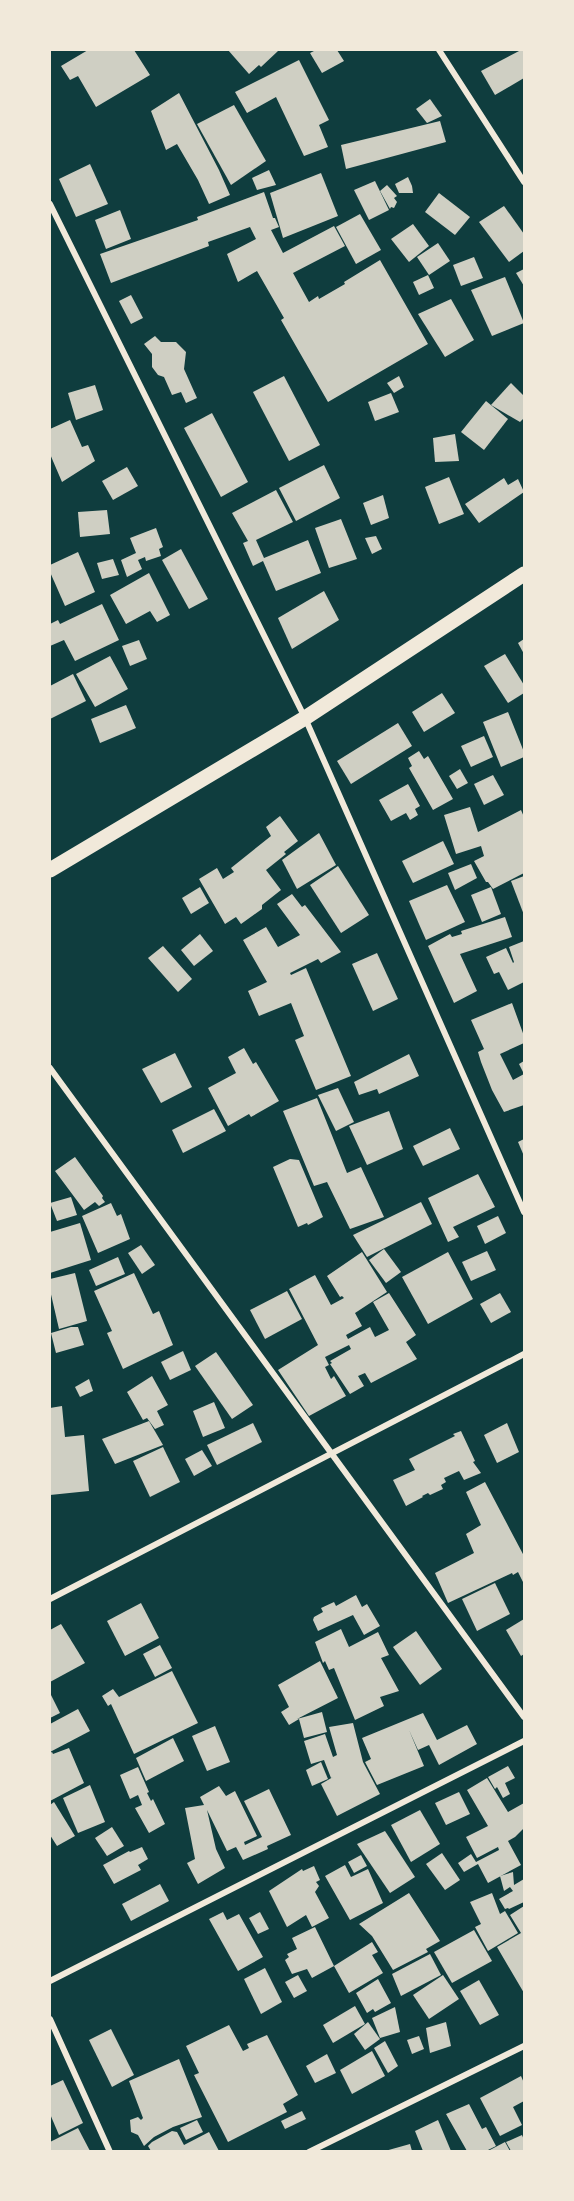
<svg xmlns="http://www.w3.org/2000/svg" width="574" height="2201" font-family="Merriweather,serif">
  <rect width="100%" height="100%" fill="#0f3d3e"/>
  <g fill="#cfcfc3">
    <polygon points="88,50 134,50 150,75 96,107 78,76 70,80 61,66"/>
    <polygon points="228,50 277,50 278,51 261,67 259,65 249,74"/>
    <polygon points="316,50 337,50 344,61 322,73 310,53"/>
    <polygon points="521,50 524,50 524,78 495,95 481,71"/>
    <polygon points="299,60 329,120 319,125 328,147 304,156 276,97 247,113 235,92"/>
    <polygon points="179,93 219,170 230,195 209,204 198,180 177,144 166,150 151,111"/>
    <polygon points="430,99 442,116 427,123 416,109"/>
    <polygon points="234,105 266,161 231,185 197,124"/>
    <polygon points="440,121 446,142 346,169 341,145"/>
    <polygon points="90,164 108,204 76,217 59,179"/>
    <polygon points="269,170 276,185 257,190 252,178"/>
    <polygon points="321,173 338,216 283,238 270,193"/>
    <polygon points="408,177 412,186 413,193 399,193 395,184"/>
    <polygon points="375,181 389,210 369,220 354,190"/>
    <polygon points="387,185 397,196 394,198 397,202 394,208 391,207 390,209 380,191"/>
    <polygon points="264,192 273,218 275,218 279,227 271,230 283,253 334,226 345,246 293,273 309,302 318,296 319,299 345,284 344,282 380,260 428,344 328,402 281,320 284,318 257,271 238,282 227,254 256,239 250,227 208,242 209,246 111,283 100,254 198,220 197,217"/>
    <polygon points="439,193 470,217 455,235 425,212"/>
    <polygon points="504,206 524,234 524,251 509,262 479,222"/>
    <polygon points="120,210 131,239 106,249 95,220"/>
    <polygon points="360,214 381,250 356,264 336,227"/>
    <polygon points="413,224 429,246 409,262 391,239"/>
    <polygon points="438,243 450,261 429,275 417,257"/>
    <polygon points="474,257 483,278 461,286 453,265"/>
    <polygon points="524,269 524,286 516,273"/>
    <polygon points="428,275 434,288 419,295 413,282"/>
    <polygon points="505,277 524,323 492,336 471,290"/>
    <polygon points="131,295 143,318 131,324 119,301"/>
    <polygon points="451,299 474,340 445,357 418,314"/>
    <polygon points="155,336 161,342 176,342 186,352 184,369 197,398 186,403 181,392 172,395 164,377 158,375 152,367 152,354 144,344"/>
    <polygon points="284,376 320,445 289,461 253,392"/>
    <polygon points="399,376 404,387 394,393 387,383"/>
    <polygon points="511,383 524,396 524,418 520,422 491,405"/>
    <polygon points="95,385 103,410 76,420 68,393"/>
    <polygon points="391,393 399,412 375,421 368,402"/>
    <polygon points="486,401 508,419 484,450 461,432"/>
    <polygon points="212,413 248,482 221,497 184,428"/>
    <polygon points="70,420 82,447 88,445 95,461 62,482 50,454 50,429"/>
    <polygon points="455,434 459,461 435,462 433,438"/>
    <polygon points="324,465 340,498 296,521 279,488"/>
    <polygon points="127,467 138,486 113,500 102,481"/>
    <polygon points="449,477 464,514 439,524 425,487"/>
    <polygon points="504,478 508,485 518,479 524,492 479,523 465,504"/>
    <polygon points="276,490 293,522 256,540 264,558 308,540 321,573 276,591 263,561 253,566 243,543 248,541 232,513"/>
    <polygon points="383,495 389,518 371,525 363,503"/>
    <polygon points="107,510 110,534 80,537 78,512"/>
    <polygon points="341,519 357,559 329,568 315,528"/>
    <polygon points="156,528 163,547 159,549 161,556 146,561 145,557 138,560 142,569 127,577 121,560 136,553 130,538"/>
    <polygon points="376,536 382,549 372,554 365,538"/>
    <polygon points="181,549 208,599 189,609 162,560"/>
    <polygon points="78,552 95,592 65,606 50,572 50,565"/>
    <polygon points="113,559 119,575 102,579 97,563"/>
    <polygon points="149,573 170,615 157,622 150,611 126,624 110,595"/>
    <polygon points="324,591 339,620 292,649 278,618"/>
    <polygon points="102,604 119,640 75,661 64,640 50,646 50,624 58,620 60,624"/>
    <polygon points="524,639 524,654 518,643"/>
    <polygon points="139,640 147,659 130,666 122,646"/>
    <polygon points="505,654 524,685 524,693 508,703 484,666"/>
    <polygon points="110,656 128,689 95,707 76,674"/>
    <polygon points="73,674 86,701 50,719 50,686"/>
    <polygon points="442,693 455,713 424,732 412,712"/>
    <polygon points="126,705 136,728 100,743 91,719"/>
    <polygon points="508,712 524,752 524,757 501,767 483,722"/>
    <polygon points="398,723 412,746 351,784 337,761"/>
    <polygon points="484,736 493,757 471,767 461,746"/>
    <polygon points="419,751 424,759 428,756 453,799 433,810 409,768 412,766 408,758"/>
    <polygon points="460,769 468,783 457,789 449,776"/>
    <polygon points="493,775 504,795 484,805 474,784"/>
    <polygon points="408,784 420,806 415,809 418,815 410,820 406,813 391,821 379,800"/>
    <polygon points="470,807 478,832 521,810 524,817 524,873 493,889 488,882 486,882 474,861 484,856 481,846 456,854 444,815"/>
    <polygon points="280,816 298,841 284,852 286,854 266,870 281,890 262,905 262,909 241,924 236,917 225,924 199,879 217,868 223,879 234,872 231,868 271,836 266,827"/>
    <polygon points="319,833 336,865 297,889 282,860"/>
    <polygon points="443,841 454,864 413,883 402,861"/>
    <polygon points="471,864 477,878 455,890 448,873"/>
    <polygon points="338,866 369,915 341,933 310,885"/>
    <polygon points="524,876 524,915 511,881"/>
    <polygon points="447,885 465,922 426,940 409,901"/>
    <polygon points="200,887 209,903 191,914 182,898"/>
    <polygon points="491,887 501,914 482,922 471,895"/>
    <polygon points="292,894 302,907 305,905 341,952 321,963 318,959 290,973 291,975 306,968 351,1076 316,1090 295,1040 304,1036 291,1003 259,1016 248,991 267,982 243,940 266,927 278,947 300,935 277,904"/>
    <polygon points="505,917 512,937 460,954 477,991 454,1003 428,946 450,934 452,937 462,934 461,931"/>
    <polygon points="200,934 213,951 194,966 181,950"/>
    <polygon points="524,941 524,982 508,990 499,972 494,974 486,957 506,948 513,963 514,962 509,947"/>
    <polygon points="163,946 192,979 178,992 148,958"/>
    <polygon points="377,953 398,999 373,1011 352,964"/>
    <polygon points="512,1003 524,1036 524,1043 500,1054 513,1080 524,1074 524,1105 504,1112 492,1090 481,1062 478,1052 484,1049 471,1020"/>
    <polygon points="244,1048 253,1064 256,1062 279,1101 251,1117 249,1114 228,1126 208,1088 236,1073 228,1057"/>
    <polygon points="175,1053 192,1087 161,1103 142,1069"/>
    <polygon points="409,1054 419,1076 379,1094 377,1089 359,1095 354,1082"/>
    <polygon points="524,1061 524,1074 519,1064"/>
    <polygon points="338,1088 354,1122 336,1131 318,1095"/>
    <polygon points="317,1098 347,1173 361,1167 384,1217 350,1229 327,1182 314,1186 283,1111"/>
    <polygon points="214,1109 226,1131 183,1153 172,1130"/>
    <polygon points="389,1111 403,1149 367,1165 349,1126"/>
    <polygon points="450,1128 460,1149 423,1166 413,1146"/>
    <polygon points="524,1139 524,1156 518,1142"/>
    <polygon points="75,1157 103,1196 102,1198 105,1202 99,1206 95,1202 84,1210 55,1171"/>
    <polygon points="290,1159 299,1160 323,1217 308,1225 307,1223 298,1227 273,1167"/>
    <polygon points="478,1174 495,1207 453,1227 459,1237 448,1242 428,1198"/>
    <polygon points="71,1197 77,1215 57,1221 50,1203"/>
    <polygon points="421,1202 432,1224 367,1257 353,1235"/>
    <polygon points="111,1203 117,1216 121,1214 130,1239 98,1253 82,1216"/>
    <polygon points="498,1216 506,1233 485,1244 477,1226"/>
    <polygon points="80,1223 91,1260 50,1273 50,1232"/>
    <polygon points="141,1245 155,1265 142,1274 128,1253"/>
    <polygon points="384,1249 401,1272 386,1283 369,1260"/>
    <polygon points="487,1251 496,1270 471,1281 462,1262"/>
    <polygon points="362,1252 387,1292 355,1313 362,1326 346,1335 348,1339 370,1327 375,1337 389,1330 373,1302 389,1293 416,1335 406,1342 417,1359 371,1383 365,1373 358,1376 364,1386 350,1394 330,1364 332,1363 330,1361 351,1349 349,1345 325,1357 329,1365 325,1367 331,1379 334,1376 346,1396 309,1416 278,1370 318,1345 289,1289 315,1275 331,1305 344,1298 342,1296 340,1297 327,1276"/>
    <polygon points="448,1252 473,1299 428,1324 402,1277"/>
    <polygon points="118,1257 125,1274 96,1286 89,1270"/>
    <polygon points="75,1273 87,1321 59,1329 50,1290 50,1279"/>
    <polygon points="134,1273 153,1314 159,1311 173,1345 123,1369 107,1333 112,1331 94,1291"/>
    <polygon points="287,1291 302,1319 265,1339 250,1310"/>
    <polygon points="500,1293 511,1312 491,1323 480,1304"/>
    <polygon points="71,1327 78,1327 84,1345 56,1353 51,1333"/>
    <polygon points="183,1351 191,1370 170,1380 161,1362"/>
    <polygon points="216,1352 253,1405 232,1419 195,1366"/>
    <polygon points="152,1376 168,1405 157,1411 164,1425 155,1429 147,1418 143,1420 127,1392"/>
    <polygon points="89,1379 93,1391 80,1397 75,1387"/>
    <polygon points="214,1402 225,1428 203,1437 193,1411"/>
    <polygon points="62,1406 65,1437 84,1435 89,1491 50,1495 50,1408"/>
    <polygon points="149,1421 163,1445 115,1464 102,1439"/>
    <polygon points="253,1423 262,1442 217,1465 207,1445"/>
    <polygon points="507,1423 519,1452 497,1463 484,1435"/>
    <polygon points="461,1431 475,1461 473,1462 481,1473 464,1480 459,1471 444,1478 446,1482 441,1485 443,1489 430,1495 428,1493 422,1496 423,1497 406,1506 393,1480 415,1470 409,1459 455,1436 453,1434"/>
    <polygon points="163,1447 180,1482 150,1497 133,1461"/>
    <polygon points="202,1450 212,1466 194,1476 185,1459"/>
    <polygon points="485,1482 524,1556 524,1584 518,1572 513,1575 512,1573 448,1603 435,1573 474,1553 466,1534 481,1525 466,1492"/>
    <polygon points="495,1583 510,1614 477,1631 462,1599"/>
    <polygon points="356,1595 362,1607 367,1604 380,1626 364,1635 353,1615 318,1631 313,1620 314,1617 323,1612 321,1608 334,1602 336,1606"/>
    <polygon points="141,1603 159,1638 125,1656 107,1621"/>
    <polygon points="524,1619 524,1654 521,1656 506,1630"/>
    <polygon points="61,1624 85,1663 50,1682 50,1630"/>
    <polygon points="341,1629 349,1647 378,1632 389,1655 381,1658 399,1691 380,1697 384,1706 355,1720 334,1668 329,1670 325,1661 323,1663 315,1642"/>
    <polygon points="416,1631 442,1669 420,1685 393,1647"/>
    <polygon points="160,1645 172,1668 155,1677 143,1654"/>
    <polygon points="320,1661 338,1698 297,1719 322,1712 327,1732 304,1738 299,1719 289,1725 281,1712 289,1707 278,1685"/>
    <polygon points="172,1671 198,1723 134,1754 111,1704 108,1706 102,1696 113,1689 119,1697"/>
    <polygon points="50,1693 60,1713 50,1718"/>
    <polygon points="78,1709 90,1731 50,1752 50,1724"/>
    <polygon points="423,1713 437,1740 467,1725 477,1744 439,1765 429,1745 418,1750 409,1730 424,1766 377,1785 365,1762 371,1759 362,1738"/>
    <polygon points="353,1723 363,1762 380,1794 337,1816 321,1784 333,1777 331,1778 324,1760 311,1764 304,1741 325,1734 333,1757 337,1755 329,1727"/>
    <polygon points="215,1726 230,1762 207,1771 192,1736"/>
    <polygon points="173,1738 184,1761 146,1781 136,1758"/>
    <polygon points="69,1748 84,1783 50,1801 50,1753 52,1752 53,1754"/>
    <polygon points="321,1762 328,1779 312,1786 306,1770"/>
    <polygon points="508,1766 515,1778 505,1783 510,1794 503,1798 497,1787 495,1789 488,1777"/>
    <polygon points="138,1767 149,1792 147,1793 151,1801 153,1799 165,1824 149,1833 135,1808 142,1805 138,1795 130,1799 120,1775"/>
    <polygon points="487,1778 508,1812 524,1803 524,1828 515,1837 508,1841 521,1865 488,1883 478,1864 464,1872 458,1863 471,1854 476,1862 499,1850 498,1847 477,1858 466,1837 488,1826 467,1790"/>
    <polygon points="90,1785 105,1822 78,1833 63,1798"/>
    <polygon points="219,1786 226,1796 235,1791 257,1836 244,1842 245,1845 262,1837 244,1801 269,1789 291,1835 267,1846 268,1849 243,1860 236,1847 227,1851 207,1810 216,1849 225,1868 198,1884 187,1863 195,1859 185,1808 204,1805 200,1797"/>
    <polygon points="459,1792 470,1814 446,1825 435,1803"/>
    <polygon points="54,1802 75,1836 57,1846 50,1835 50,1805"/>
    <polygon points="420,1810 440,1844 411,1862 391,1825"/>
    <polygon points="112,1827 124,1846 107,1856 95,1838"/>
    <polygon points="385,1831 415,1877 390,1893 357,1844"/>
    <polygon points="142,1847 148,1859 138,1865 141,1870 114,1884 103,1865 129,1851 130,1852"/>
    <polygon points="442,1853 460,1880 445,1890 426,1864"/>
    <polygon points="361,1855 367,1866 354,1873 348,1862"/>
    <polygon points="345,1865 351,1877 368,1869 383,1903 350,1920 325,1876"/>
    <polygon points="314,1866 320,1880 316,1882 319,1886 315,1892 329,1918 312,1927 306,1915 287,1927 269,1891 302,1869 303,1871"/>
    <polygon points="513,1872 514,1885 524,1879 524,1902 509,1909 508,1908 505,1909 499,1899 513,1891 510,1887 504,1891 500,1876"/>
    <polygon points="160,1884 169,1901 131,1921 122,1904"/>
    <polygon points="409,1893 440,1941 426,1949 428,1952 393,1970 372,1936 359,1924"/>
    <polygon points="492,1893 500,1914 505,1911 518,1933 488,1951 475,1927 481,1924 470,1902"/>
    <polygon points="524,1906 524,1993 497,1947 521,1933 510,1915"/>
    <polygon points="223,1912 227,1920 239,1914 263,1957 238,1971 209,1919"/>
    <polygon points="260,1912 269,1929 258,1934 249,1918"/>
    <polygon points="315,1927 334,1966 312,1978 307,1969 292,1974 285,1960 289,1957 287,1954 297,1949 292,1938"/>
    <polygon points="474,1930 492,1961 452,1983 434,1952"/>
    <polygon points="372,1942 378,1952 372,1955 383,1973 349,1993 334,1966"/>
    <polygon points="430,1954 441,1975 401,1996 392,1974"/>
    <polygon points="265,1968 282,2002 261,2014 244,1979"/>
    <polygon points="298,1975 307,1991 294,1998 285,1982"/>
    <polygon points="443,1975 459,1999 429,2019 413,1995"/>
    <polygon points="378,1979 391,2003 375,2012 373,2009 367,2013 356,1993"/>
    <polygon points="479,1980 499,2015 480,2025 460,1991"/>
    <polygon points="355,2006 365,2024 333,2043 323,2025"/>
    <polygon points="395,2007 400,2032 380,2038 372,2018"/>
    <polygon points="368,2022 380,2039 365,2050 354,2034"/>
    <polygon points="446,2022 451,2046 430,2053 426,2028"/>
    <polygon points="229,2025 243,2051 249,2048 247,2044 267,2035 298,2095 283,2104 287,2112 228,2142 194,2075 199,2073 186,2046"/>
    <polygon points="111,2029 134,2075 112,2087 89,2040"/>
    <polygon points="419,2036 424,2049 412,2054 407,2040"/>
    <polygon points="385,2041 398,2066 388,2073 374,2048"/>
    <polygon points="372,2051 385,2076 352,2094 340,2070"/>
    <polygon points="327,2054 336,2073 315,2083 306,2066"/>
    <polygon points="179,2059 202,2117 173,2127 154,2137 144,2146 138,2135 131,2132 130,2120 138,2117 141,2120 143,2118 129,2081"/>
    <polygon points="521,2076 524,2083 524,2101 513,2107 522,2125 500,2136 480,2098"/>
    <polygon points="63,2080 83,2123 59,2135 50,2114 50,2086"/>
    <polygon points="469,2104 482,2129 486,2127 496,2146 486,2151 467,2151 446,2114"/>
    <polygon points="302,2111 306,2119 285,2129 281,2121"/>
    <polygon points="197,2120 203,2132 186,2140 180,2128"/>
    <polygon points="438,2120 451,2151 423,2151 415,2131"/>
    <polygon points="78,2128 90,2151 50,2151 50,2142"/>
    <polygon points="172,2131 177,2132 184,2145 209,2132 219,2151 151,2151 148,2146 152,2142"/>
    <polygon points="522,2135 524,2140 524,2151 511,2151 506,2142"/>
    <polygon points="505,2142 510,2151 488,2151"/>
    <polygon points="410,2144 412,2151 385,2151"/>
  </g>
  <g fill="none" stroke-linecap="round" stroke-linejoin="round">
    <g stroke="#f1e9da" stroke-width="6">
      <polyline points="439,50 524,182"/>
      <polyline points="50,204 305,718 524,1212"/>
      <polyline points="50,1068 524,1717"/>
      <polyline points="50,1599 524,1354"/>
      <polyline points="50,1981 524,1741"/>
      <polyline points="50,2019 110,2152"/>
      <polyline points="309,2152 524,2046"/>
    </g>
    <polyline stroke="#f1e9da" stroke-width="15" points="50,870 305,718 524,574"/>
  </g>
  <rect width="574" height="2201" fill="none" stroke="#f1e9da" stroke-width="102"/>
</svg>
